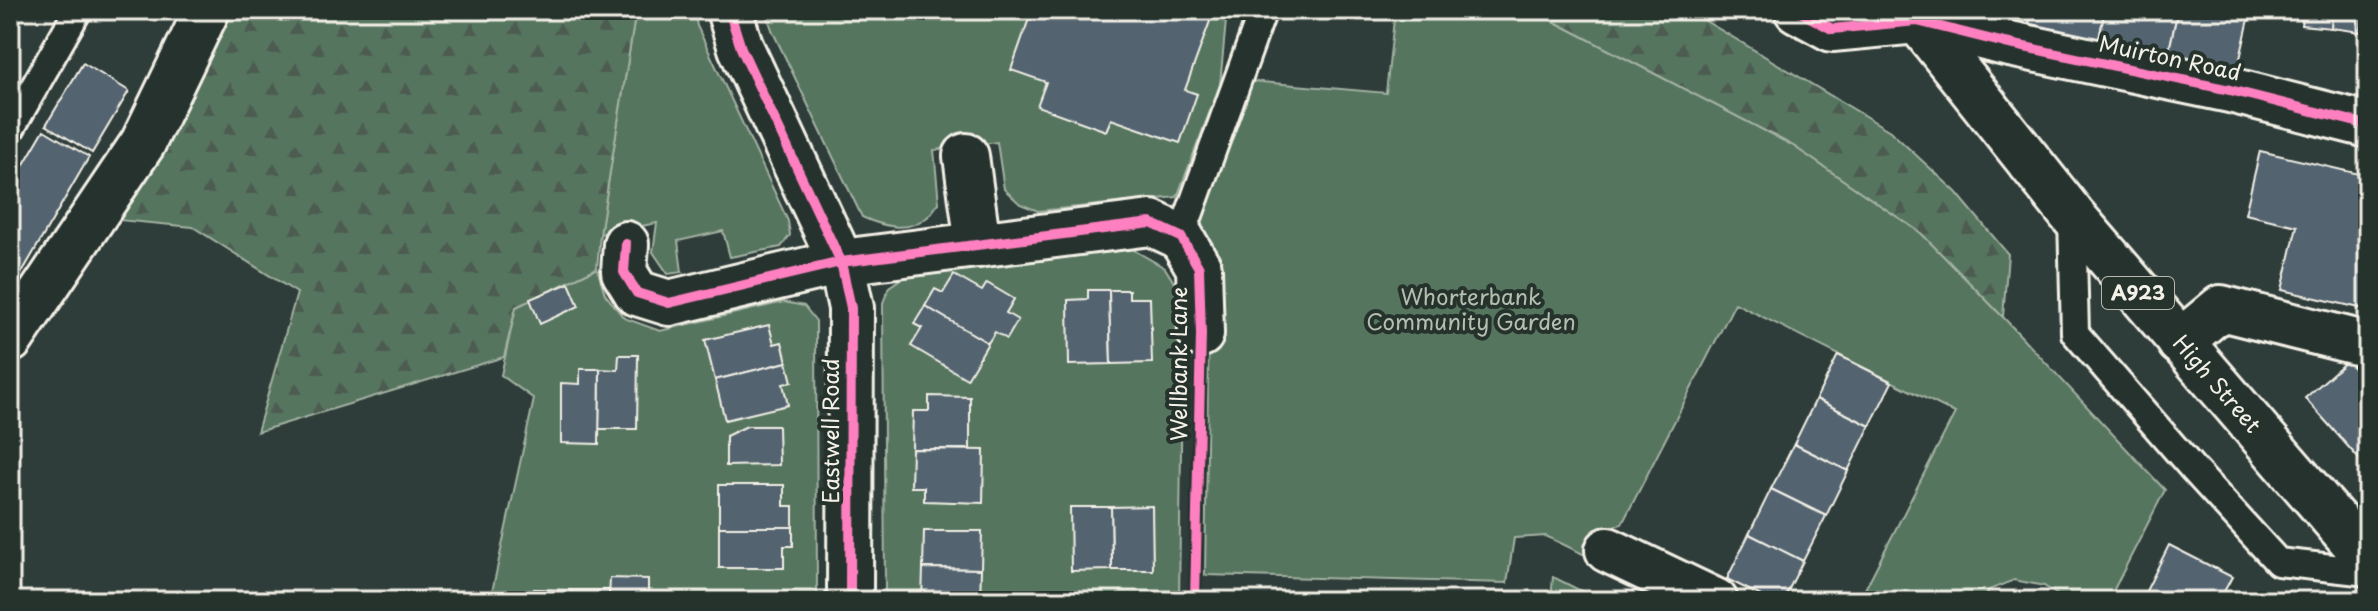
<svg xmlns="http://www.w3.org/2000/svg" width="2378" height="611" font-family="'Playpen Sans',sans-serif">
  <defs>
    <pattern id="forest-firs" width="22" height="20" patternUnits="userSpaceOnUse" patternTransform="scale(2)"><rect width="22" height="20" fill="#54745e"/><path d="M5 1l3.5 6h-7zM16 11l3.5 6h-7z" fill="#4e5c51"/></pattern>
  </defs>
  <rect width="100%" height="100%" fill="#2f3d3a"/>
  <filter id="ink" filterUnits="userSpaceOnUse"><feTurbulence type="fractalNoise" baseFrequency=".0125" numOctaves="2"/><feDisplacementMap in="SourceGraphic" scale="16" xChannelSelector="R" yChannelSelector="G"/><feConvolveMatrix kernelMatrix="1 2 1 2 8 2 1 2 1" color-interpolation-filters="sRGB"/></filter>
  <g filter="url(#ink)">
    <g fill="#54745e" stroke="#a4b2a3" stroke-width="2">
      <polygon points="636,10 694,10 697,26 788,221 790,235 781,247 730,257 723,231 678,241 682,272 668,274 653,252 657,223 600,234"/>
      <path d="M765 10H1227L1220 85 1177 197 1038 211 1020 204 1004 189 997 142 934 150 939 203C935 207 931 215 926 218 906 233 882 226 862 217L773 32Z"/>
      <polygon points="1395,10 1532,10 1792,145 1921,233 2003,317 2165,490 2108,601 2067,601 2044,586 2014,580 1989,590 1981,601 1859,601 1955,413 1735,303 1622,524 1607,528 1589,557 1546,536 1514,538 1507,583 1205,575 1210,251 1193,229 1249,81 1386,93"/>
      <polygon points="1132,249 1165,268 1183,297 1179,601 892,601 885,591 883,303 889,287 902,278"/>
      <polygon points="597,268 605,294 624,318 660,331 784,302 804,306 816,321 817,601 490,601 534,399 501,375 516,307"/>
      <polygon points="1553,576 1553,577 1601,601 1551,601"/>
    </g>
    <g fill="url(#forest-firs)" stroke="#a4b2a3" stroke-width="2">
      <polygon points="228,10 636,10 600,234 597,268 516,307 504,357 257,432 297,293 193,227 118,220 169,130"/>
      <polygon points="1532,10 1687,10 1890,131 1956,192 2008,254 2003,317 1921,233 1792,145"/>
    </g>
    <g fill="#526470" stroke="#f4f1e8" stroke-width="2">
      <polygon points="1032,10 1045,10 1068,18 1071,10 1214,10 1185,90 1197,94 1180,143 1111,119 1106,131 1037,106 1046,82 1011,70"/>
      <polygon points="1976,10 2032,10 2029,24"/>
      <polygon points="2032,10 2105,10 2099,39 2029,24"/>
      <polygon points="2105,10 2178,10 2168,55 2099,39"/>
      <polygon points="2178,10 2251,10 2237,72 2168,55"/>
      <polygon points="2256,10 2281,10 2280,17 2255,14"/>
      <polygon points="2303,10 2333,10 2331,28 2301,25"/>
      <polygon points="2333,10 2368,10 2368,17 2362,16 2361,32 2331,28"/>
      <polygon points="83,63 129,91 92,153 46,125"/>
      <polygon points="44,130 89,157 10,293 10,188"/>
      <polygon points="2260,151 2368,176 2368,310 2282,290 2297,226 2245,214"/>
      <polygon points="954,275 982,291 987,283 1014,299 1006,313 1018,320 1007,339 995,332 988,343 925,306 935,289 943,293"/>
      <polygon points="569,283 579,306 540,324 530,299"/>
      <polygon points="1088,290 1109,290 1111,364 1069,365 1068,300 1088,299"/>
      <polygon points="1109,290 1129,290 1129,298 1150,298 1152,363 1111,364"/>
      <polygon points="925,306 988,343 967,379 911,346 922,328 914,324"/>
      <polygon points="769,325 774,344 782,342 787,362 715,380 705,340"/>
      <polygon points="619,355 638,355 637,429 599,429 600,369 618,370"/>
      <polygon points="1838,355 1892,382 1870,426 1816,399"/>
      <polygon points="2347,361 2368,383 2368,469 2305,398"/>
      <polygon points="787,362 792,382 783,384 788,405 725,420 715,380"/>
      <polygon points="580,369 600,369 599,444 561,443 561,383 580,384"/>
      <polygon points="929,396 970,397 970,449 912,449 913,411 929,411"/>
      <polygon points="1816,399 1870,426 1848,471 1794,444"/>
      <polygon points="747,426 778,426 779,465 726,466 726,436"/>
      <polygon points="1794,444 1848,471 1826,516 1771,489"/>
      <polygon points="912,449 984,450 983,503 924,501 924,487 911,487"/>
      <polygon points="719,485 784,485 784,506 793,506 793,527 719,527"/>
      <polygon points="1771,489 1826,516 1803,561 1749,534"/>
      <polygon points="1152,506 1153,570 1112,570 1111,507"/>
      <polygon points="1070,507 1111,507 1112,570 1071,571"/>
      <polygon points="719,527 793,527 793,546 784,546 784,568 719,568"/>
      <polygon points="924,531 982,531 981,569 923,568"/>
      <polygon points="1749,534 1803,561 1783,601 1771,601 1727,579"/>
      <polygon points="2169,545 2232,577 2219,601 2141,601"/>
      <polygon points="923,568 981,569 980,601 922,601"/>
      <polygon points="610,578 648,579 648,601 609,601"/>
      <polygon points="534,589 572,590 571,601 534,601"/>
      <polygon points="572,590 609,590 609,601 571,601"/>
      <polygon points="1348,598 1420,601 1348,601"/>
    </g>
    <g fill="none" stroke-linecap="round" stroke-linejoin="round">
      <defs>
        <g id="service">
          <polyline points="10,130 78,10"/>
          <polyline points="2072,217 2075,333 2194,470 2278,562 2368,572"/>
          <polyline points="1181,237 1263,10"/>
        </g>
        <g id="minor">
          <polyline points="729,10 741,48 841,262 1151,223 1181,237 1199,268 1201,334"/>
          <polyline points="1917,21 2005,43 2230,90 2368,125"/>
          <polyline points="966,156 978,245"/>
          <polyline points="626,244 624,272 637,293 669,303 841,262 851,308 850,601"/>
          <polyline points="10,340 143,143 207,10"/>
          <polyline points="2180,342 2221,308 2368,345"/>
          <polyline points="1608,550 1715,601"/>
        </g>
        <polyline id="tertiary" points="1797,10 1832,29 1917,21"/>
        <polyline id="primary" points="1909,10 2072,215 2368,559"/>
      </defs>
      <use href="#service" stroke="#f4f1e8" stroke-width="32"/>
      <use href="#minor" stroke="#f4f1e8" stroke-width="50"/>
      <use href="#tertiary" stroke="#f4f1e8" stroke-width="50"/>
      <use href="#primary" stroke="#f4f1e8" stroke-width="50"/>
      <use href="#service" stroke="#26332d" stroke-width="26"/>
      <use href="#minor" stroke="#26332d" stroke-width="44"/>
      <use href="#tertiary" stroke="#26332d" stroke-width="44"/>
      <use href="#primary" stroke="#26332d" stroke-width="44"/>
      <defs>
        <g id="cycleway">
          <polyline points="729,10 741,48 841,262 1151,223 1181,237 1199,268 1201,334 1195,601"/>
          <polyline points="1797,10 1832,29 1917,21 2005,43 2230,90 2368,125"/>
          <polyline points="626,244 624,272 637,293 669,303 841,262 851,308 850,601"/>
        </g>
      </defs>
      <use href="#cycleway" stroke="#26332d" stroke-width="15"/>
      <use href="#cycleway" stroke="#ff80c0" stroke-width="10"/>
    </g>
  </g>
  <g text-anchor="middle" stroke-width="8" stroke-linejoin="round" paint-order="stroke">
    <rect fill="#26332d" stroke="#b6b8b0" stroke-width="2" x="2102" y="277" width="72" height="32" rx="6"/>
    <g font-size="20" font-weight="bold" fill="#f4f1e8">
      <text x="2138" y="300">A923</text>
    </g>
    <g font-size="22" fill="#f4f1e8" stroke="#26332d">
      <text transform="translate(2170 58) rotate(12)" y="8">Muirton Road</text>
      <text transform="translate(1179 364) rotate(-90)" y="8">Wellbank Lane</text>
      <text transform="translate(2217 384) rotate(49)" y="8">High Street</text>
      <text transform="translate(831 431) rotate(-90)" y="8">Eastwell Road</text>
    </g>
    <g font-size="22" fill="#b4bfb1" stroke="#26332d">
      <text x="1471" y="305">Whorterbank<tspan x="1471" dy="25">Community Garden</tspan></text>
    </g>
  </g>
  <rect width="2378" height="611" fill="none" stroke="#26332d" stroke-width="40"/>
  <rect x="20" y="20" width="2338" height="571" fill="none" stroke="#f4f1e8" stroke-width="3" filter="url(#ink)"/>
</svg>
